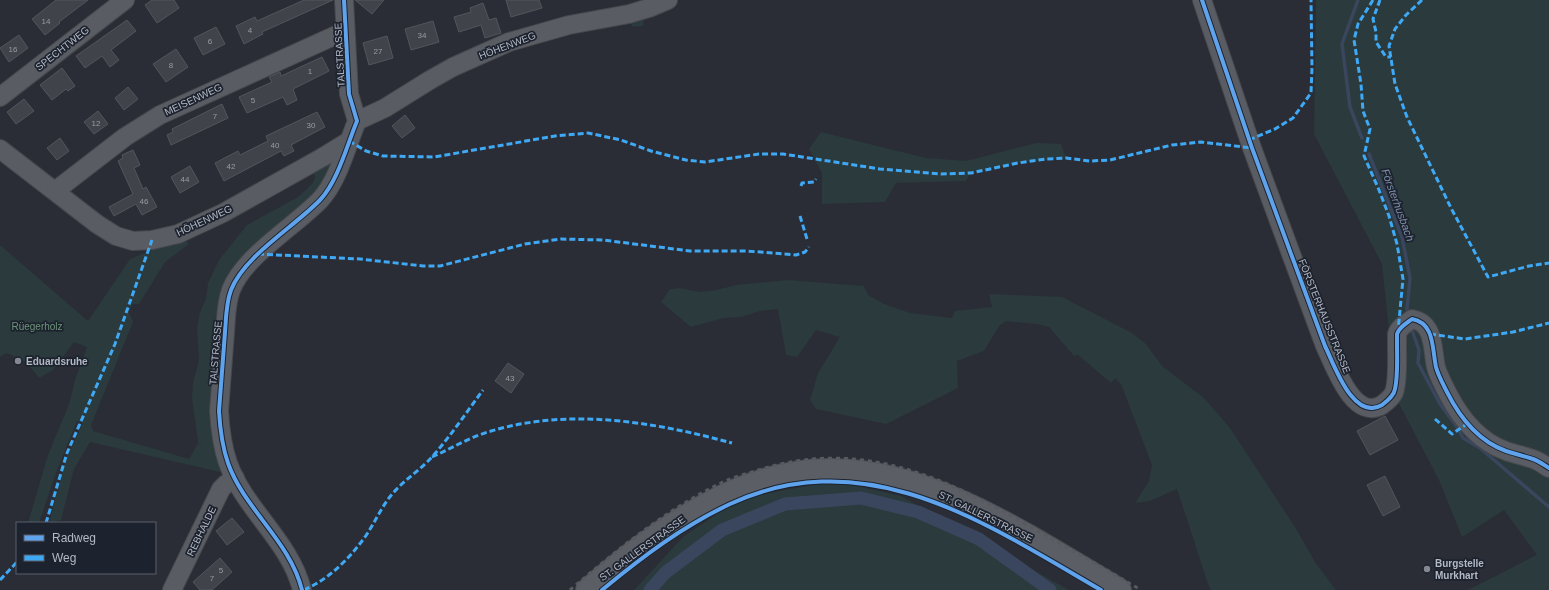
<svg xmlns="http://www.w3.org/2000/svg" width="1549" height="590" font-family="Arial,sans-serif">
  <rect width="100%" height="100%" fill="#2a2d35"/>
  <g fill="#2a3a3d">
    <polygon points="1316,0 1549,0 1549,590 1468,590 1537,555 1504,510 1462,537 1439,480 1396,398 1382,264 1314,134"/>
    <polygon points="645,12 643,26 633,27 627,17"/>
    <polygon points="821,132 926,158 966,161 1036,143 1061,144 1066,158 1018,163 971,173 966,181 896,183 885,202 822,204 822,173 809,149"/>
    <path d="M341 150 322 186 303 208 220 314 211 397 213 445 221 461 220 472 90 442 74 469 61 520 49 523 66 458 83 423 77 421 57 470 39 523H28L48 455 69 404 75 380 87 347 74 342 53 370 39 378C29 364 22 358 6 353L0 357V245L88 321 130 259 182 237 189 244 165 262 139 304H132L129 312 133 322 91 425 93 431 189 459 198 443 203 448 198 442 192 399 193 382 199 361 197 326 200 312 206 299 208 283 219 260 247 225 298 197 312 184 315 178 312 167Z"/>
    <polygon points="788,280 864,286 868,295 884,304 910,313 952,318 955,311 992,307 989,294 1062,297 1132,333 1146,344 1162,366 1204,398 1230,428 1295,527 1315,562 1336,590 1211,590 1208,584 1177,489 1150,501 1135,503 1149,481 1152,465 1121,384 1115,378 1111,383 1078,355 1074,356 1049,327 1037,324 1006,321 999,326 984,351 957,361 958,388 886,424 816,409 810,400 818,373 840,337 816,330 797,357 786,355 778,309 760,311 741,317 723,318 691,327 661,302 670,289 680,288 700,292 717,290 736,285"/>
    <polygon points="834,481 901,496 1069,590 634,590 684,536 741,498"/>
  </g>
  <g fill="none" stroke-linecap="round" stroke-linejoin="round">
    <g stroke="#3a465d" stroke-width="3.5">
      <polyline points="1358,0 1342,44 1350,107 1362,138"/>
      <polyline points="1369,154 1402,237 1410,278 1407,309"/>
      <polyline points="1412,330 1419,350 1418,363 1440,404 1457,427 1463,438 1480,448 1549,507"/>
    </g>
    <polyline stroke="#3a465d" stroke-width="13" points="650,590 665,573 722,530 785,504 861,498 918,512 979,539 1050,590"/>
  </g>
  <g fill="#40444a" stroke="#51555c">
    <polygon points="56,0 88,0 59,22 60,23 45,35 32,19"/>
    <polygon points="152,0 174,0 179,8 157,23 145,5"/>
    <polygon points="304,0 333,0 262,32 263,34 244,44 236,26 255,17 257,21"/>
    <polygon points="355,0 384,0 372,14"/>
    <polygon points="506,0 539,0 542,8 511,17"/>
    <polygon points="483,3 489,20 496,18 501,33 485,38 481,25 459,32 454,17 471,12 470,8"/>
    <polygon points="127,20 136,31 111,50 119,60 110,67 102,56 85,68 76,56"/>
    <polygon points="433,21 439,42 411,50 405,29"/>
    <polygon points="216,27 225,44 203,55 194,38"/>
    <polygon points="19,35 28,48 9,62 0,48"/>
    <polygon points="387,36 393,58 369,65 363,43"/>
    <polygon points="176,49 188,67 166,82 153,64"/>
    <polygon points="322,57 329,71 293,89 297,100 287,105 283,97 247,113 239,97 272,82 269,77 280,72 281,76"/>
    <polygon points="62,68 75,86 68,91 66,89 52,100 40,85"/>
    <polygon points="128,87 138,99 124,110 115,98"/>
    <polygon points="24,99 34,111 16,124 7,112"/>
    <polygon points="222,104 228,118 171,145 167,135 173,132 172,129"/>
    <polygon points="98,111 108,124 94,134 84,122"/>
    <polygon points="317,112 325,127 291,145 294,151 284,156 281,151 224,181 215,163 238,151 240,155 268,141 266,136"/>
    <polygon points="405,115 415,128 402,138 392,126"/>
    <polygon points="60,138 69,151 57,160 47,148"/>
    <polygon points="133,150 140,165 134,168 143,189 146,187 157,207 142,215 136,204 114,216 109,207 133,194 118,161 123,158 122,155"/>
    <polygon points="190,166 199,182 180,193 171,177"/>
    <polygon points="508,363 524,374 511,393 495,381"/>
    <polygon points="1385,416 1398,440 1370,455 1357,431"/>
    <polygon points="1385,476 1400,507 1383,516 1367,485"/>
    <polygon points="232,518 244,532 227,545 216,531"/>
    <polygon points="220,558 232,572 212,590 200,590 193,582"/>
  </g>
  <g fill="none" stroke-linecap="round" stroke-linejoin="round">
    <defs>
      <g id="minor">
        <path d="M1202 0 1252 148 1325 346C1334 364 1353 422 1382 405 1387 401 1394 396 1395 389 1398 376 1397 360 1397 346 1397 342 1397 338 1397 334 1399 327 1407 323 1412 319 1435 323 1432 349 1436 367 1438 375 1443 384 1447 392 1460 418 1478 441 1506 451 1515 454 1524 456 1533 459 1539 461 1544 465 1549 468"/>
        <polyline points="0,97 125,0"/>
        <polyline points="357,121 385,108 430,80 453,67 509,42 569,25 629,14 649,8 668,0"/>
        <polyline points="0,149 97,224 116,236 133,241 152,240 178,234 223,213 323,157 349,141"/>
        <polyline points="55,191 125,137 160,115 345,31"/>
        <polyline points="172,590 221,489 226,484 235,478"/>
        <path d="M302 590C290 541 244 509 228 463 222 446 220 428 219 411 221 385 223 359 225 332 226 319 226 303 231 290 244 256 294 227 320 200 338 181 347 145 357 121L349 94 344 0"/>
      </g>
      <path id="major" d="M587 590C624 558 663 527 707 504 743 484 786 470 828 470 931 468 1033 539 1120 590"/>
    </defs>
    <use href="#minor" stroke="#46484d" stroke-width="20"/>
    <use href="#major" stroke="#474a51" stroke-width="24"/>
    <use href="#minor" stroke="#595c62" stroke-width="18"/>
    <use href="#major" stroke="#5b5e64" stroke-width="22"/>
    <path stroke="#575b60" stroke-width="3" stroke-dasharray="4 4" stroke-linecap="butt" d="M570 590C618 549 668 508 725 481 734 477 745 474 755 471 863 436 946 478 1038 531 1072 550 1107 570 1141 590"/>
    <g stroke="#3fa9f5" stroke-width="3" stroke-dasharray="6 3" stroke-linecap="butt">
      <polyline points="1373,0 1358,24 1354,40 1361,84 1363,111 1370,129 1364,156 1379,190 1389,216 1397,244 1403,279 1398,331"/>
      <polyline points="1380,0 1373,19 1376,32 1376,42 1386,57 1391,57"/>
      <polyline points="1422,0 1406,15 1395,29 1389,46 1395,84 1407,117 1451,208 1488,277 1529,266 1549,263"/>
      <polyline points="1249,140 1275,129 1293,118 1311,93 1312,68 1311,0"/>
      <polyline points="349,141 366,151 383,156 434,157 555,136 588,133 621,140 651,151 686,160 705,162 759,154 783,154 880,169 941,174 971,173 1018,163 1046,159 1066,158 1090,161 1110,160 1172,145 1201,142 1252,148"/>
      <polyline points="801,186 802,183 814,182 816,179"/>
      <polyline points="800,216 807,239"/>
      <polyline points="258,254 360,259 423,266 440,266 525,244 561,239 603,240 690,251 747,251 796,255 805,252 809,247"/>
      <polyline points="1430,334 1465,339 1513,332 1549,323"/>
      <polyline points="1435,419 1452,434 1467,424"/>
      <path d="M432 457C448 450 463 441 479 435 561 406 651 421 732 443"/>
      <polyline points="46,523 67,453 115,344 152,240"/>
      <polyline points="0,580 17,562"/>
      <path d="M304 590C329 579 349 559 365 537 374 524 380 510 389 498 401 482 418 472 431 458 450 437 466 413 483 390"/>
    </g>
    <defs>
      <g id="cycleway">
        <path d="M1202 0 1252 148 1325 346C1334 364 1353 422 1382 405 1387 401 1394 396 1395 389 1398 376 1397 360 1397 346 1397 342 1397 338 1397 334 1399 327 1407 323 1412 319 1435 323 1432 349 1436 367 1438 375 1443 384 1447 392 1460 418 1478 441 1506 451 1515 454 1524 456 1533 459 1539 461 1544 465 1549 468"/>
        <path d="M302 590C290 541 244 509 228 463 222 446 220 428 219 411 221 385 223 359 225 332 226 319 226 303 231 290 244 256 294 227 320 200 338 181 347 145 357 121L349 94 344 0"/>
        <path d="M602 590C642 557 683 526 730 504 867 441 985 523 1101 590"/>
      </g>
    </defs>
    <use href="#cycleway" stroke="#1d232e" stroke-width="6"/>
    <use href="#cycleway" stroke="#60a3ed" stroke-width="4"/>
  </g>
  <g fill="#838893" stroke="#1d232e" stroke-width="1.5">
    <circle cx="18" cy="361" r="4"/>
    <circle cx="1427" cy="569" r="4"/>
  </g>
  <g text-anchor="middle" stroke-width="3.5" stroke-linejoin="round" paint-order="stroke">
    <g font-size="8" fill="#969ca6">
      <text x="46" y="24">14</text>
      <text x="250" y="33">4</text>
      <text x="422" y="38">34</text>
      <text x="210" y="44">6</text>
      <text x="13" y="52">16</text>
      <text x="378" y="54">27</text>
      <text x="171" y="68">8</text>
      <text x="310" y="74">1</text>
      <text x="253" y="103">5</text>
      <text x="215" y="119">7</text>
      <text x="96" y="126">12</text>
      <text x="311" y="128">30</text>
      <text x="275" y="148">40</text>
      <text x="231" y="169">42</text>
      <text x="185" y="182">44</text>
      <text x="144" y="204">46</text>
      <text x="510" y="381">43</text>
      <text x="221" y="573">5</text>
      <text x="212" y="581">7</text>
    </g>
    <g font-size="10" fill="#b3b9c5" stroke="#1d232e">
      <text transform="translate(507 45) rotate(-21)" y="4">HÖHENWEG</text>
      <text transform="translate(62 48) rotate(-38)" y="4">SPECHTWEG</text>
      <text transform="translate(339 55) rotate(-93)" y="4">TALSTRASSE</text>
      <text transform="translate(193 99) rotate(-25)" y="4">MEISENWEG</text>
      <text transform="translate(204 220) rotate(-25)" y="4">HÖHENWEG</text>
      <text transform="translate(1325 316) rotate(68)" y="4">FÖRSTERHAUSSTRASSE</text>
      <text transform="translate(215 353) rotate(-85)" y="4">TALSTRASSE</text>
      <text transform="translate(986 516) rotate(26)" y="4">ST. GALLERSTRASSE</text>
      <text transform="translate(201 531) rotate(-64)" y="4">REBHALDE</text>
      <text transform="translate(642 548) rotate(-36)" y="4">ST. GALLERSTRASSE</text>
    </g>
    <g font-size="10" fill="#6d9479" stroke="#1d232e">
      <text x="37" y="330">Rüegerholz</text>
    </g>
    <g font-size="10" font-weight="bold" fill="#b3b9c5" stroke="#1d232e" text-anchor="start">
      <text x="26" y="365">Eduardsruhe</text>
      <text x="1435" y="567">Burgstelle<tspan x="1435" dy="12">Murkhart</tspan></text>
    </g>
    <g font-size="11" font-style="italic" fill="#7e8eaa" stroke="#1d232e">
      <text transform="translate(1398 205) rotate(70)" y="4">Försterhusbach</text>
    </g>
  </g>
  <rect x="16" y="522" width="140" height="52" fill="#1d232e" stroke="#595f6a"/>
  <rect x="24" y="535" width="20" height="6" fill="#60a3ed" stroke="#595f6a"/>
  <text x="52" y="542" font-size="12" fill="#b3b9c5">Radweg</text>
  <rect x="24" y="555" width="20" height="6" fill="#3fa9f5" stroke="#595f6a"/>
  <text x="52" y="562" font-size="12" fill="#b3b9c5">Weg</text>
</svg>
